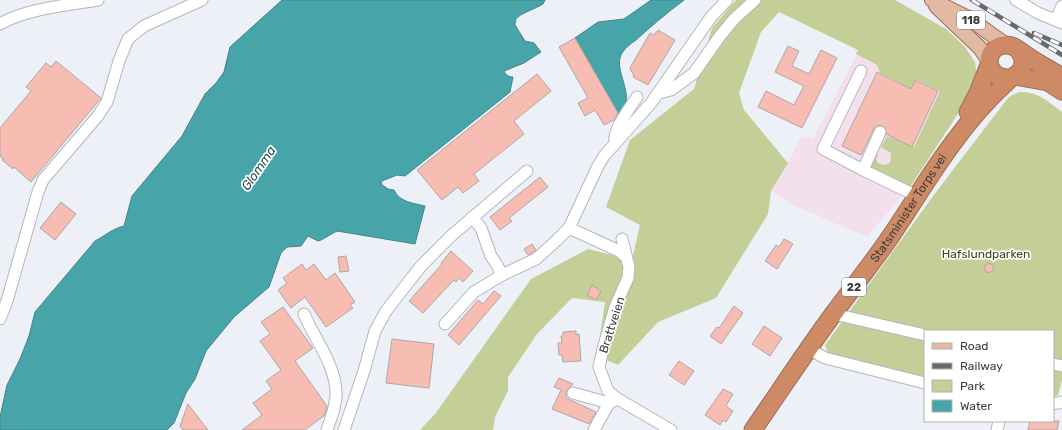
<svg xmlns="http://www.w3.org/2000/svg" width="1062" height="430" font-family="Rubik,sans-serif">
  <rect width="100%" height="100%" fill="#edf0f6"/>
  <polygon fill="#f4dfed" points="885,0 895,0 946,29 965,47 975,62 910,187 867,237 795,206 771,191 788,163 801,136 813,139"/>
  <g fill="#c4cf97">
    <polygon points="736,0 895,0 946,29 965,47 975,62 977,76 973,91 910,187 870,167 875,152 878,154 876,159 878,163 884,165 890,163 891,153 881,147 887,136 914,147 940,91 917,80 907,100 894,93 899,82 880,73 877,65 856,54 858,50 779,12 761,32 739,93 744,110 788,163 771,191 768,214 716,298 658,322 618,365 597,356 605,302 572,298 537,334 508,377 508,391 495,417 493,430 420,430 435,414 531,279 588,249 632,260 640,225 606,207 630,140 694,89 712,28"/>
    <path d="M1020 92C1039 92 1047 101 1062 112V380L1058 395 1053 397V331H925V378L834 356 827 351 825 345 933 196 1008 98 1012 95Z"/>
  </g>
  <g fill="#47a4a8" stroke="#438588">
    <path d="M282 0H545L543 4C537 8 519 14 516 19 516 19 515 24 515 25L525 41 534 43 541 52 524 63 504 71C505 74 508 77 513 77L510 92 405 176 397 175 382 181 381 184 388 189 394 190C399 202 413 203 425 206L415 244 337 231 321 240 318 241 308 236 301 246 287 247 281 253 269 287 234 317 206 351 195 379 186 393 174 423 167 430H0V417L7 385 20 359 29 336 35 312 95 241C106 235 112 229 124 226L132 196 182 136 205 94 216 83 224 72 230 47Z"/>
    <path d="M651 0H684C667 13 651 26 636 40 630 44 624 49 621 55 613 72 639 99 618 114L575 38 598 22 624 19Z"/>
  </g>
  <g fill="#f7bcb2" stroke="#aea7a6">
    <polygon points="658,30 675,40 648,85 633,77 634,75 631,71 630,68 650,33 654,35"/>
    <polygon points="575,38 618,113 614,120 604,125 595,110 585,116 578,103 588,98 559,47"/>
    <polygon points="788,46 799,51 792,66 809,74 821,50 837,58 802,128 758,107 766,91 794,105 804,86 775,72"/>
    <polygon points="56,61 101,98 31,182 14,167 13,169 2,160 4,159 0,156 0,128 31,91 26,87 46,63 51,67"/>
    <polygon points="877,72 911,89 915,80 938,91 912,147 886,134 885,128 879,125 874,129 861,155 842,146"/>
    <polygon points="537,74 551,91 514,121 524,134 474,174 479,181 463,193 458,187 442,200 417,170"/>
    <polygon points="540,177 548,187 509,218 512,221 500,230 490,217"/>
    <polygon points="61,202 76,214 55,240 40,228"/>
    <polygon points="784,239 793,244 777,269 765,261 776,245 779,247"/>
    <polygon points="532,244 536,250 528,255 524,249"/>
    <polygon points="451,251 473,271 463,282 459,278 456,282 454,280 423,313 409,301 442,264 441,263"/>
    <polygon points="346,256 349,271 340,272 338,257"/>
    <circle cx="989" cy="268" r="4.5"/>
    <polygon points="302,264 306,270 314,264 326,280 335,273 355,302 350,305 353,308 326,327 305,297 291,308 278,290 287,283 283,278"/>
    <polygon points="592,285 601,291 596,300 587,295"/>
    <polygon points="494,291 501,296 459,345 448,335 478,300 483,304"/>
    <polygon points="734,306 743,313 721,344 710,336 717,327 719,328"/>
    <polygon points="283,307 313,348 295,361 327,406 325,414 325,415 305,430 242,430 262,415 253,403 272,389 266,381 281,370 260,341 270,334 261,322"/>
    <polygon points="764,326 782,338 770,356 752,344"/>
    <polygon points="576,331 576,335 579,334 581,361 563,362 562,355 559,355 558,343 562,343 561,336 563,336 563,332"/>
    <polygon points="392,339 434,344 429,388 386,383"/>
    <polygon points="679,361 694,371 684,385 669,375"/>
    <polygon points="559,378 573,384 566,391 566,398 596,412 589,424 552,409 561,390 554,387"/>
    <polygon points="723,389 733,394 726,406 733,411 726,422 723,420 720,425 705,415"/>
    <polygon points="188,404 208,430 183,430 180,426"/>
    <polygon points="1030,421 1059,421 1057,430 1028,430"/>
  </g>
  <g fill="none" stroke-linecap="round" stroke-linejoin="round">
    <defs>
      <g id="minor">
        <polyline points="1016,0 1038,13 1062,23"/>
        <polyline points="1056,20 1062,6"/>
        <path d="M0 24C26 9 68 5 98 0"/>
        <polyline points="861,71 823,149 863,170 917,196"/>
        <polyline points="659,93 671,90 694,73 720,36 734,19 755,0"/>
        <path d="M615 142C613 129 630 108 637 97"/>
        <polyline points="863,170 880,132"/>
        <polyline points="472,217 481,228 491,256 497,265 502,275"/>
        <polyline points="569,228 619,251 626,257"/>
        <polyline points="622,239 629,267 628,278 615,307 603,349 599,367 608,391 618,399 671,430"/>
        <path d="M304 314C315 340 334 362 336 391 337 404 331 418 327 430"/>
        <polyline points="834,314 925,335"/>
        <polyline points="0,319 7,301 38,192 43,180 97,117 107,102 119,61 128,39 144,26 202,0"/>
        <polyline points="445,324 474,292 502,275 536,259 557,240 569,228 598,166 604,156 651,103 711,17 727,0"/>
        <polyline points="809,349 825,358 925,383"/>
        <polyline points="1053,364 1062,366"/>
        <polyline points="573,393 609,403 618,399"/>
        <polyline points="1053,404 1062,402"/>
        <polyline points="344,430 364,371 375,331 386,311 421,266 451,236 527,171"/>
        <polyline points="594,430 609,403"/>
        <polyline points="997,430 999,421"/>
      </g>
      <g id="major">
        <polyline points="932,0 970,19 1006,45"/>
        <polyline points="936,6 980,48 989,61"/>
      </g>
      <g id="highway">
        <path d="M1019 50C1033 61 1048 68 1062 77"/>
        <polyline points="1015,76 1048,82 1062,91"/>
        <polyline points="968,112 978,93 989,65"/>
        <path id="s1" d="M753 430C780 391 806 351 834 313 851 290 869 267 886 243 909 210 929 175 953 143 969 121 987 100 1007 82 1012 76 1019 75 1022 68 1026 57 1018 45 1006 45 983 45 983 80 1010 78"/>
      </g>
    </defs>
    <use href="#minor" stroke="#b3b6bb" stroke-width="13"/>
    <use href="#major" stroke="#9b6f57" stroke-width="16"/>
    <use href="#highway" stroke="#9b6f57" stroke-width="19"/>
    <use href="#minor" stroke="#fff" stroke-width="11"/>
    <use href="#major" stroke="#e2b9a3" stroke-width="14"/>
    <use href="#highway" stroke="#ce8a65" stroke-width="17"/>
    <defs>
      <g id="rail">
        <polyline points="972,0 1062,55"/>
        <polyline points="1034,33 1062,45"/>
      </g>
    </defs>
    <use href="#rail" stroke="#68696c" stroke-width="4.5"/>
    <use href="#rail" stroke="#fff" stroke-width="3" stroke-dasharray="9" stroke-linecap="butt"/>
  </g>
  <g text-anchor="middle" stroke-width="3.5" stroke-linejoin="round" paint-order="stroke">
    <g fill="#fff" stroke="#767678" stroke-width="1">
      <rect x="957" y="11" width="28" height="18" rx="3"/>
      <rect x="842" y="278" width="24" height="18" rx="3"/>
    </g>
    <g font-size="11" font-weight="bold" fill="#3b3c3e">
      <text x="971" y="24">118</text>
      <text x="854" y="291">22</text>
    </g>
    <g font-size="12" fill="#3b3c3e" stroke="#fff">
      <text dy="4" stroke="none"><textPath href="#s1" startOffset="271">Statsminister Torps vei</textPath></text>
      <text transform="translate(612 325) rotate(-72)" y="4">Brattveien</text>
    </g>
    <g font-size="12" fill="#3d4413" stroke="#fff">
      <text x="986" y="258">Hafslundparken</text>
    </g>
    <g font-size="13" font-style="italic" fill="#275153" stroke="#fff">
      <text transform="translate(258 168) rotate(-56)" y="5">Glomma</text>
    </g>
  </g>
  <rect x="924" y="330" width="130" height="92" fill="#ffffff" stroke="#b1b1b2"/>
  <rect x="932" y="343" width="20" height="6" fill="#e2b9a3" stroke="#b1b1b2"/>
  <text x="960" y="350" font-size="12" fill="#3b3c3e">Road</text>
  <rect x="932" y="363" width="20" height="6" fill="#68696c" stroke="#b1b1b2"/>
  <text x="960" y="370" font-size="12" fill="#3b3c3e">Railway</text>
  <rect x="932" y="380" width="20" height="12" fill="#c4cf97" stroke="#b1b1b2"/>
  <text x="960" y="390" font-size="12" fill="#3b3c3e">Park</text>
  <rect x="932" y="400" width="20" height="12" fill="#47a4a8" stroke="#b1b1b2"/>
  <text x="960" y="410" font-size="12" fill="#3b3c3e">Water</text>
</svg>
